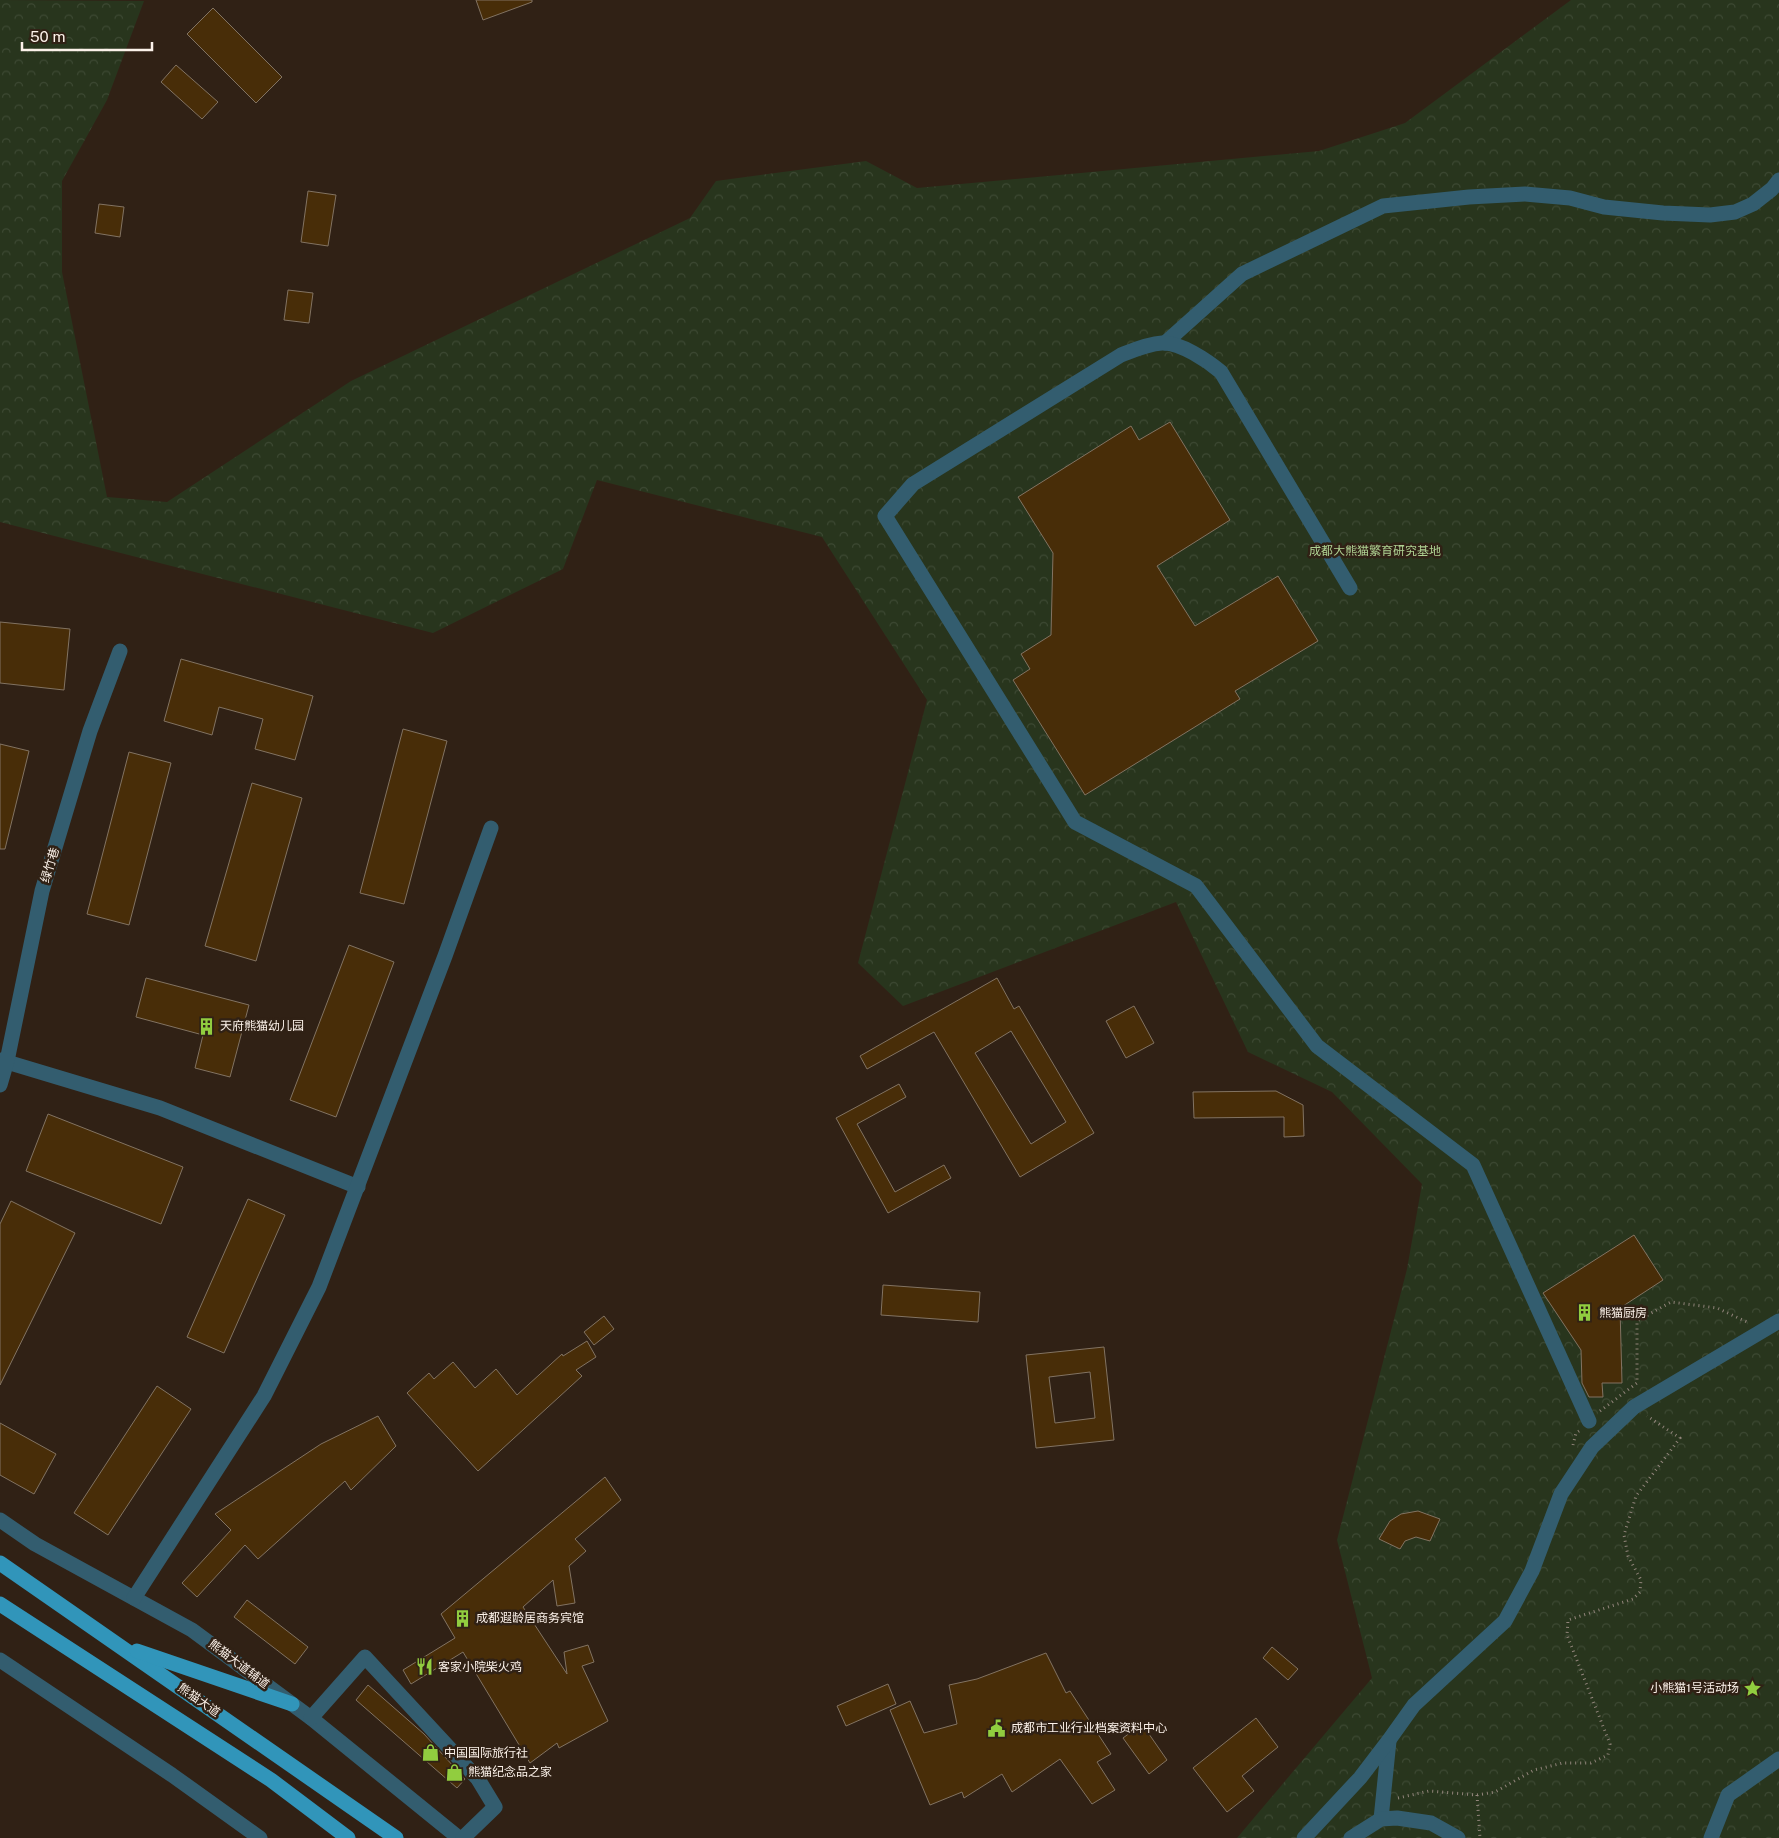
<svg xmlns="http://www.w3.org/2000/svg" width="1779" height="1838" font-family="'Public Sans','Noto Sans SC',sans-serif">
  <defs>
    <pattern id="park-crowns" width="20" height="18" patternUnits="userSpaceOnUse" patternTransform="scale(1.25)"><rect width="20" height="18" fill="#28351d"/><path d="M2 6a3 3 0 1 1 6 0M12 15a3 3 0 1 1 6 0" fill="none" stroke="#3d4933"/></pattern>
  </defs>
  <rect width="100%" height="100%" fill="#302115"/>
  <polygon fill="url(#park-crowns)" points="0,0 144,1 107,100 62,181 62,272 107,497 167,502 351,381 690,218 716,181 866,161 917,188 1319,151 1405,123 1571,0 1779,0 1779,1838 1237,1838 1372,1678 1337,1540 1407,1269 1422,1184 1332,1092 1248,1052 1176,902 903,1006 858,963 927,700 822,537 597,480 563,569 433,633 0,522"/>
  <g fill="#482d08" stroke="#827362" fill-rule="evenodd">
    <polygon points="476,0 532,0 532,2 483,20"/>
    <polygon points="213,8 282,77 256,103 187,34"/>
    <polygon points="176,65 218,102 202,119 161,82"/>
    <polygon points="308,191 336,195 328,246 301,242"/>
    <polygon points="99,204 124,207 120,237 95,233"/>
    <polygon points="288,290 313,293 309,323 284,320"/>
    <polygon points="1170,422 1230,520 1157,566 1195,626 1278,576 1318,641 1235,691 1240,699 1085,795 1013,680 1030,669 1021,654 1051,635 1053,553 1018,497 1131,426 1139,440"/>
    <polygon points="0,622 70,629 64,690 0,683"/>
    <polygon points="181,659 313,696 295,760 255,749 263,719 219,707 212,735 164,721"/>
    <polygon points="403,729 447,741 404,904 360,893"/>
    <polygon points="0,744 29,751 5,849 0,849"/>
    <polygon points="129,752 171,763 129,925 87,914"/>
    <polygon points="252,783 302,798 256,961 205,946"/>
    <polygon points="349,945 394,962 336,1117 290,1100"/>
    <polygon points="146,978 249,1005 230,1077 195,1068 203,1035 136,1017"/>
    <path d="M997 978 1014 1009 1019 1006 1094 1133 1020 1177 934 1032 867 1069 860 1056ZM1011 1031 1066 1122 1031 1144 975 1053Z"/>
    <polygon points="1134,1006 1154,1043 1126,1058 1106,1021"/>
    <polygon points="899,1084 906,1097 857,1124 895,1192 944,1165 951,1178 888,1213 836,1118"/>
    <polygon points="1276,1091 1303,1105 1304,1136 1284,1137 1284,1117 1194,1118 1193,1092"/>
    <polygon points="48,1114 183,1167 161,1224 26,1171"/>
    <polygon points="248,1199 285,1215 224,1353 187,1337"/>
    <polygon points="11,1201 75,1233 0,1385 0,1224"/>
    <polygon points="1634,1235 1663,1280 1620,1308 1622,1383 1602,1383 1603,1397 1589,1397 1582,1383 1581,1350 1543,1293"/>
    <polygon points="883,1285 980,1292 978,1322 881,1315"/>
    <polygon points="604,1316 614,1329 594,1345 584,1332"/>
    <polygon points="587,1341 596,1357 576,1370 582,1376 478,1471 407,1393 429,1373 434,1379 453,1362 475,1388 496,1369 517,1395 562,1354 563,1356"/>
    <path d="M1104 1347 1114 1440 1036 1448 1026 1355ZM1090 1372 1095 1418 1055 1423 1049 1377Z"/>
    <polygon points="157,1386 191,1409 108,1535 74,1513"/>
    <polygon points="378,1416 396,1446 351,1490 345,1481 258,1559 245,1545 197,1597 182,1583 231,1530 215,1514 321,1444"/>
    <polygon points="0,1423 56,1454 34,1494 0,1475"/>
    <polygon points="605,1477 621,1500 575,1539 586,1551 569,1566 575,1603 557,1606 553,1580 523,1607 567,1674 564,1652 588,1645 594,1662 582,1666 608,1721 559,1748 557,1743 530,1763 463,1652 411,1684 403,1670 455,1638 441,1614"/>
    <polygon points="1418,1511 1440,1519 1430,1541 1416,1537 1405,1541 1400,1549 1379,1539 1390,1521 1401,1514"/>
    <polygon points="247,1600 308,1647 295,1664 234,1617"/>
    <polygon points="1272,1647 1298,1669 1288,1680 1263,1658"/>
    <polygon points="1046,1653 1066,1693 1070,1691 1111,1754 1097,1762 1115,1790 1092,1804 1060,1759 1012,1792 1002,1774 964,1798 962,1792 930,1805 890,1710 910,1701 924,1733 957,1724 949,1685 977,1679"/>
    <polygon points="888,1684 896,1704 846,1726 837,1706"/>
    <polygon points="368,1685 424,1734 465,1779 457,1788 356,1700"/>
    <polygon points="1256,1718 1278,1747 1242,1776 1254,1791 1227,1812 1193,1768"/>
    <polygon points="1142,1724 1167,1760 1149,1774 1123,1738"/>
  </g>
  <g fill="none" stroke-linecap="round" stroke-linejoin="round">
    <g stroke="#92857b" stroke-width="3" stroke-dasharray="1 4" stroke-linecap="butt">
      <polyline points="1600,1411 1637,1383 1637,1321 1671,1302 1717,1308 1747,1322"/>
      <polyline points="1573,1445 1576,1433 1579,1431"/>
      <polyline points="1477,1795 1480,1838"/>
      <polyline points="1398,1798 1429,1791 1477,1795 1495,1792 1534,1770 1563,1763 1591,1763 1608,1755 1610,1744 1567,1635 1568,1620 1633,1599 1640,1592 1641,1580 1628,1556 1624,1535 1636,1496 1680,1438 1647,1416"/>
    </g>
    <g stroke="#335d6f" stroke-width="15">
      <polyline points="1165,343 1242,274 1383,206 1469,197 1525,194 1570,198 1604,207 1663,213 1710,215 1735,212 1753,204 1772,189 1779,180"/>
      <path d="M1350 588 1221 372C1208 361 1180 342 1162 343 1147 344 1134 350 1121 355L913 484 885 516 1075 822 1196 886 1317 1046 1473 1165 1589 1421"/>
      <polyline points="0,1060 160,1108 358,1187"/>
      <polyline points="0,1085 7,1061 42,891 90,731 120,651"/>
      <polyline points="0,1520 35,1544 192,1630 311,1718 459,1838"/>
      <polyline points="134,1598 264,1396 319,1287 445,956 491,828"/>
      <polyline points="0,1660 172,1775 260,1838"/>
      <polyline points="311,1718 365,1657 478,1779 495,1807 463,1838"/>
      <polyline points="1381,1819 1389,1741"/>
      <polyline points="1304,1838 1360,1778 1389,1740 1414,1705 1505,1621 1532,1571 1561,1494 1592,1447 1634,1407 1779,1321"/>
      <polyline points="1351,1838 1381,1819 1397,1818 1431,1823 1458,1838"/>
      <polyline points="1711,1838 1728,1795 1779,1759"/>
    </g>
    <g stroke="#3195ba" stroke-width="15">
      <polyline points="0,1563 396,1838"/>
      <polyline points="0,1604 271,1780 348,1838"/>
      <polyline points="137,1651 292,1704"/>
    </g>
  </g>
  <defs>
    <symbol id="building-bare" viewBox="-9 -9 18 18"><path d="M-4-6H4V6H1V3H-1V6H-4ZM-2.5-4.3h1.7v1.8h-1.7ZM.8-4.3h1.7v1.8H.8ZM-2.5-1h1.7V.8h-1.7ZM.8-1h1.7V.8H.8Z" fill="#91cd3f" stroke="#302115" stroke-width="2.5" paint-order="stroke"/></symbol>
    <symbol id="restaurant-bare" viewBox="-9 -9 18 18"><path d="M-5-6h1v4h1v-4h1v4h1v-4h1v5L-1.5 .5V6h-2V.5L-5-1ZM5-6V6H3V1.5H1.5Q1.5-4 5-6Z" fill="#91cd3f" stroke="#302115" stroke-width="2.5" paint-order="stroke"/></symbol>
    <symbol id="sight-bare" viewBox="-9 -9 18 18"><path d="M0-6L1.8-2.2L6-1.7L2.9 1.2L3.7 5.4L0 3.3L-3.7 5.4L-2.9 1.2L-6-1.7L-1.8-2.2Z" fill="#91cd3f" stroke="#302115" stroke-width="2.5" paint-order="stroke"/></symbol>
    <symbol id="civic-bare" viewBox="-9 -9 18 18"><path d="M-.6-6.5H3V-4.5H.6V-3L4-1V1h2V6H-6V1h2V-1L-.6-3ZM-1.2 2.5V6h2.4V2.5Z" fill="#91cd3f" stroke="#302115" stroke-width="2.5" paint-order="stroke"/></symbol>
    <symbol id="shop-bare" viewBox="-9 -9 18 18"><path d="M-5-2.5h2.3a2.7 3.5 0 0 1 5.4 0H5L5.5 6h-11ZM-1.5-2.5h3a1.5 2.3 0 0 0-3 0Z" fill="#91cd3f" stroke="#302115" stroke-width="2.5" paint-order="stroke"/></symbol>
  </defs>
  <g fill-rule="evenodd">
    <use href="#building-bare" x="194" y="1014" width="25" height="25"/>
    <use href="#building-bare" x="1572" y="1300" width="25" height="25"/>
    <use href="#building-bare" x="450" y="1606" width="25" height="25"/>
    <use href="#restaurant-bare" x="412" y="1654" width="25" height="25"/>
    <use href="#sight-bare" x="1740" y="1676" width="25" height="25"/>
    <use href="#civic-bare" x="984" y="1716" width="25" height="25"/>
    <use href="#shop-bare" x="418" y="1740" width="25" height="25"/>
    <use href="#shop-bare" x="442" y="1760" width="25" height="25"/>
  </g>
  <g text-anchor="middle" stroke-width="5" stroke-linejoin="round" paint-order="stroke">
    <g font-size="12" fill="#afd293" stroke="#302115">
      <text x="1375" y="555">成都大熊猫繁育研究基地</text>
    </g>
    <g font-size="12" fill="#fcf2ea" stroke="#302115">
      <text transform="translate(50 865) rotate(-73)" y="4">绿竹巷</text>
      <text transform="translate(239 1664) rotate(37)" y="4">熊猫大道辅道</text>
      <text transform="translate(199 1700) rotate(35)" y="4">熊猫大道</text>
    </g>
    <g font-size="12" fill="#fcf2ea" stroke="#302115" text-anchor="start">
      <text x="220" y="1030">天府熊猫幼儿园</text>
      <text x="1599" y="1317">熊猫厨房</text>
      <text x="476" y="1622">成都遐龄居商务宾馆</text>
      <text x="438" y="1671">客家小院柴火鸡</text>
      <text x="1739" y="1692" text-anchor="end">小熊猫1号活动场</text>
      <text x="1011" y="1732">成都市工业行业档案资料中心</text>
      <text x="444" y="1757">中国国际旅行社</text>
      <text x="468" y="1776">熊猫纪念品之家</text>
    </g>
  </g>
  <path d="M22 42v8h130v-8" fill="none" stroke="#fcf2ea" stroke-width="2.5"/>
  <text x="30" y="42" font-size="15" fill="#fcf2ea" stroke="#302115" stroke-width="4" paint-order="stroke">50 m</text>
</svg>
